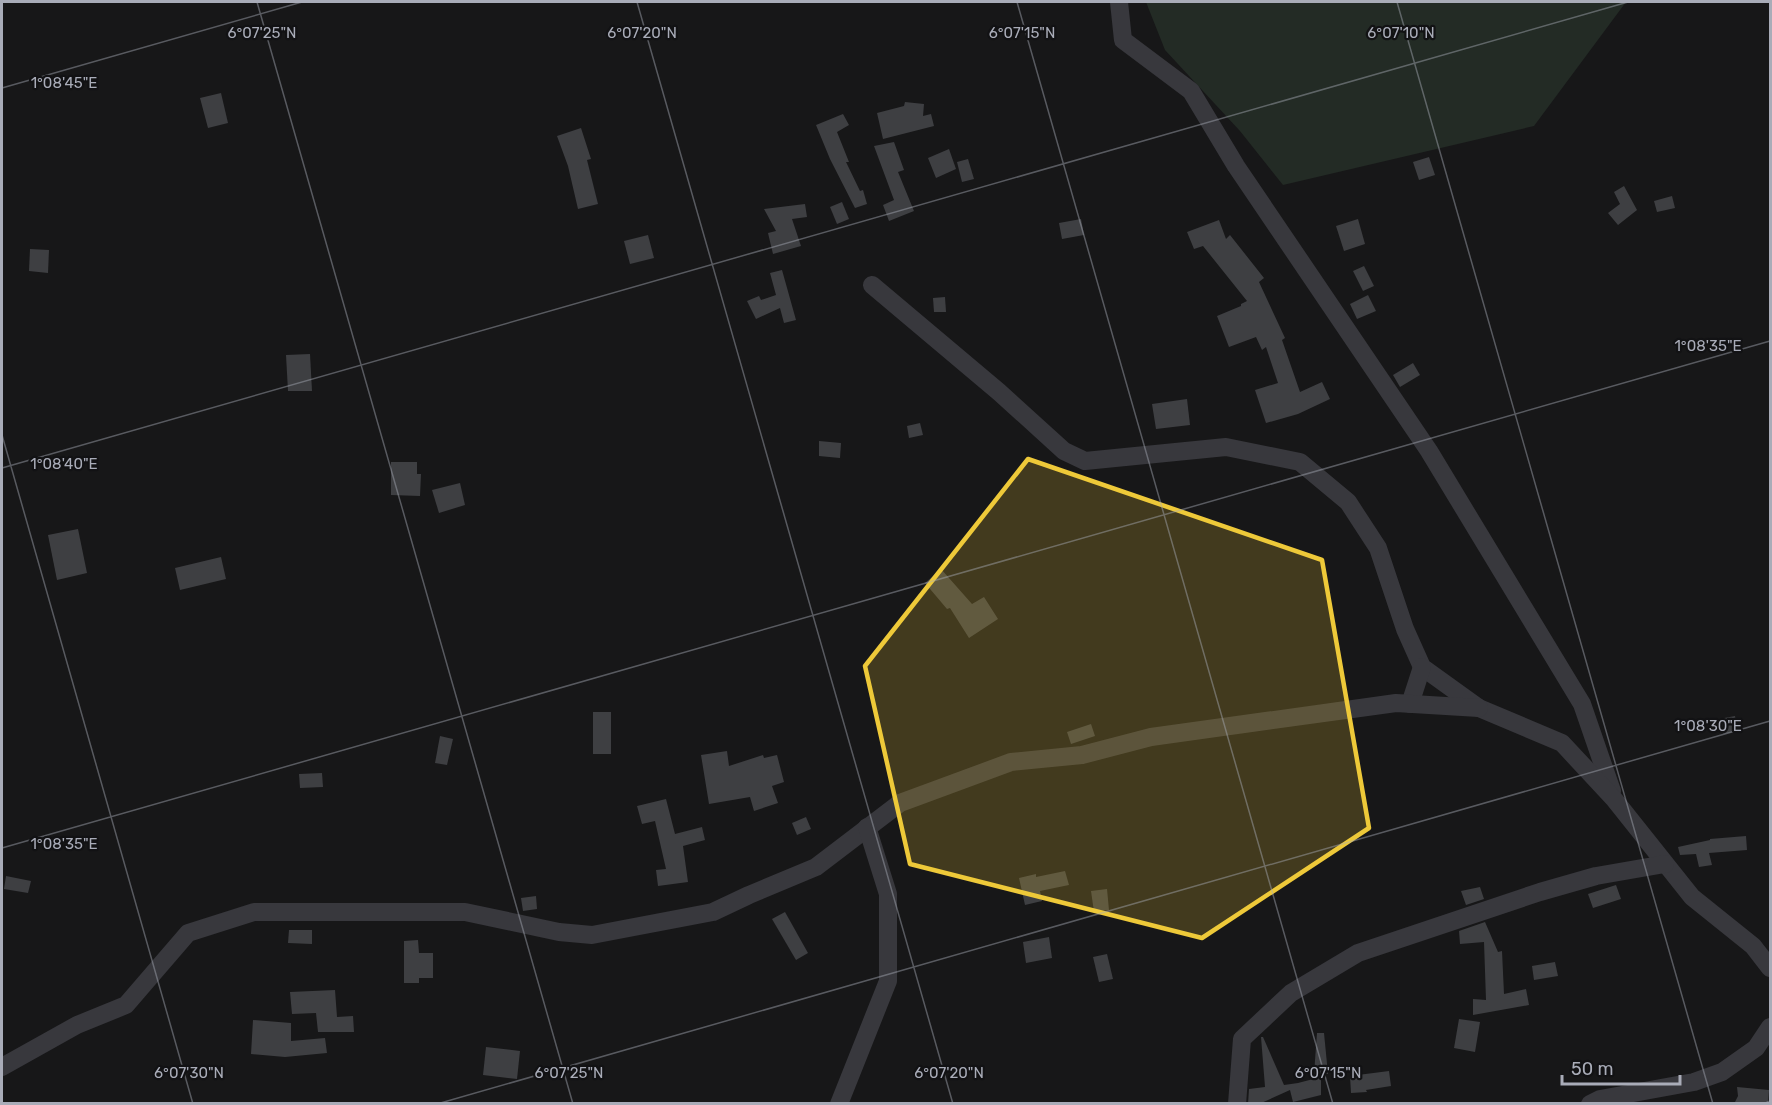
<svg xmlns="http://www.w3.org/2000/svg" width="1772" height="1105" font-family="Rubik,sans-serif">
  <rect width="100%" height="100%" fill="#171718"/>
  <polygon fill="#232b25" points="1146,2 1626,2 1534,126 1283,185 1240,131 1165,50"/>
  <g fill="#3e3f42">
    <polygon points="221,93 228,123 208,128 200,98"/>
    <polygon points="905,102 924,104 923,116 931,114 934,126 883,139 877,113 904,106"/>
    <polygon points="843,114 849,125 837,132 849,162 846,162 860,191 863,190 867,204 855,208 830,159 816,125"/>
    <polygon points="581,128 591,159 587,160 598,204 578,209 568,166 557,136"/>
    <polygon points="894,142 904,170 898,172 914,211 889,221 883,205 894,200 874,146"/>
    <polygon points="949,149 956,169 936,178 928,158"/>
    <polygon points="1429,157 1435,175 1419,180 1413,162"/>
    <polygon points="968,159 974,179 962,182 957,162"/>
    <polygon points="1624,186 1637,210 1618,225 1608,213 1620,204 1614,192"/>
    <polygon points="1672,196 1675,208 1657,212 1654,201"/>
    <polygon points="842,202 849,219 837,224 830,207"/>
    <polygon points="805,204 807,217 792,219 801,246 773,254 768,233 776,231 764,209"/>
    <polygon points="1081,219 1084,235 1062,239 1059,223"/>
    <polygon points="1358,219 1365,244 1344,251 1336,226"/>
    <polygon points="1219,220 1226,239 1230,235 1264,278 1259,282 1285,338 1282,340 1300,392 1322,382 1330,399 1298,414 1266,423 1255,390 1278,383 1266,347 1262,350 1256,337 1229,347 1217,316 1241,306 1241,304 1247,301 1203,246 1194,249 1187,232"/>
    <polygon points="648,235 654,258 630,264 624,241"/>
    <polygon points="30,249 49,250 48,273 29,271"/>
    <polygon points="1364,266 1374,286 1363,291 1353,271"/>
    <polygon points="782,270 796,320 784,323 780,308 756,319 747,301 759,296 761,300 776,295 770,273"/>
    <polygon points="1368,295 1376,311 1357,319 1350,304"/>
    <polygon points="945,297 946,312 934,312 933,298"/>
    <polygon points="310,354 312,391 288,391 286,355"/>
    <polygon points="1413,363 1420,375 1400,387 1393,375"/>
    <polygon points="1187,399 1190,425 1156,429 1152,404"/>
    <polygon points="920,423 923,435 909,438 907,426"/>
    <polygon points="819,441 841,443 840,458 819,456"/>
    <polygon points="391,462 417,462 417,474 421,474 420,496 391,495"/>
    <polygon points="460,483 465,505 439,513 432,490"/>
    <polygon points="78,529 87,573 57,580 48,535"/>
    <polygon points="221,557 226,579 180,590 175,568"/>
    <polygon points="941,569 972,604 984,597 998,619 969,638 950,608 947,609 925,583"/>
    <rect x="593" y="712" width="18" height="42"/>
    <polygon points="1735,716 1738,731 1723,734 1719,719"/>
    <polygon points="1091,724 1095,736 1071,744 1067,732"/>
    <polygon points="440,736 453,739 447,765 435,763"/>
    <polygon points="727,751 729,766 763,755 764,758 777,755 784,782 772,786 778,803 754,811 750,797 709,804 701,755"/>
    <polygon points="322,773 323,787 300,788 299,774"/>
    <polygon points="666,799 675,834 702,827 705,840 683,846 688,882 658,886 656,870 666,869 655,821 642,824 637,806"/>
    <polygon points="806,817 811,829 797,835 792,823"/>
    <polygon points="1746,836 1747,850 1709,853 1712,865 1699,867 1696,854 1680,855 1678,847 1710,840 1710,839"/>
    <polygon points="1065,871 1069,885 1040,891 1042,901 1025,905 1019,878 1036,874 1036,877"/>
    <polygon points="6,876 31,881 28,893 4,889"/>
    <polygon points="1616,885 1621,899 1593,908 1588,894"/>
    <polygon points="1480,887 1484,899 1466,905 1461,891"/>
    <polygon points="1107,889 1109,910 1094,912 1091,891"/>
    <polygon points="536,896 537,909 523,911 521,898"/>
    <polygon points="785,912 808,953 796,960 772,919"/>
    <polygon points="1485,922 1498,952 1502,951 1504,994 1526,989 1529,1005 1473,1015 1473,999 1486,1000 1484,942 1460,944 1459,931"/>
    <polygon points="289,930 312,930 312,944 288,943"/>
    <polygon points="1049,937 1052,958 1026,963 1023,942"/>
    <polygon points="418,940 419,953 433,953 433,978 419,978 419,983 404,983 404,941"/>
    <polygon points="1107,954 1113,979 1099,982 1093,957"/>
    <polygon points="1555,962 1558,976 1534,980 1532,966"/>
    <polygon points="335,990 337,1017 353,1016 354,1032 318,1032 316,1013 292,1014 290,992"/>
    <polygon points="1459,1019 1480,1022 1475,1052 1454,1048"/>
    <polygon points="253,1020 291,1023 291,1041 325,1038 327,1053 285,1057 251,1054"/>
    <polygon points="1317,1033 1324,1033 1328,1074 1314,1074"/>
    <polygon points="1261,1037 1263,1037 1284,1085 1298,1083 1321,1077 1321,1095 1293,1102 1290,1090 1259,1104 1248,1104 1249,1089 1265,1087"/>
    <polygon points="486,1047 520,1051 517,1079 483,1075"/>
    <polygon points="1389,1071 1391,1086 1366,1090 1367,1092 1351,1093 1350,1076"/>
    <polygon points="1737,1087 1769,1090 1768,1104 1734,1104 1738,1096"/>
  </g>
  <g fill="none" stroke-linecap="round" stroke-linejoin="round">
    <g stroke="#38383d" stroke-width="18">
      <polyline points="1119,2 1123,40 1191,91 1236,166 1429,451 1582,704 1612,791"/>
      <polyline points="872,285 999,392 1064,451 1085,461 1226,447 1300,462 1348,502 1378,548 1405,629 1422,667 1479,708 1562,743 1614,799 1692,897 1753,946 1770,968"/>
      <polyline points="1410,704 1422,667"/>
      <polyline points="2,1067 77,1025 126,1005 188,933 254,912 465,912 559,932 592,935 713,912 749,895 816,867 900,803 1011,762 1082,755 1151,737 1396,703 1479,708"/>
      <polyline points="839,1104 888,981 888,894 867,827"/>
      <polyline points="1237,1104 1242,1039 1291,993 1358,953 1540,892 1596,876 1665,864"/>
      <polyline points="1590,1104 1600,1099 1694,1082 1722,1072 1756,1048 1770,1027"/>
    </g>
  </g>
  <path fill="#eec939" fill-opacity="0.2" stroke="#eec939" stroke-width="4.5" stroke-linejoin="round" d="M1028 459 1322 560 1369 828 1202 938 910 864 865 666Z"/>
  <path fill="none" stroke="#a9acb8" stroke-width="1.5" stroke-opacity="0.45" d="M257 2 573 1104M637 2 953 1104M1017 2 1333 1104M1397 2 1713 1104M2 88 302 2M2 435 193 1104M2 468 1628 2M2 848 1770 341M437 1104 1770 721M1763 1104 1770 1101"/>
  <g font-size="15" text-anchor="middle" fill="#a9acb8" stroke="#121214" stroke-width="4.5" stroke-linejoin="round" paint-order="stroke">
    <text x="262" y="38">6°07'25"N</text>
    <text x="642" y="38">6°07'20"N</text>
    <text x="1022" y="38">6°07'15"N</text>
    <text x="1401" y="38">6°07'10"N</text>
    <text x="64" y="88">1°08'45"E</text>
    <text x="1708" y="351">1°08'35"E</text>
    <text x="64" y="469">1°08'40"E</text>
    <text x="1708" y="731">1°08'30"E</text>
    <text x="64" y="849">1°08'35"E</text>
    <text x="189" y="1078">6°07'30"N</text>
    <text x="569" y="1078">6°07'25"N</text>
    <text x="949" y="1078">6°07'20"N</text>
    <text x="1328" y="1078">6°07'15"N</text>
  </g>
  <rect width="1772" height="1105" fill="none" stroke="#a9acb8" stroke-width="6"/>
  <path d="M1562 1075v9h118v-9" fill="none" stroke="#a9acb8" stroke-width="3"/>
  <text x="1571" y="1075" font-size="18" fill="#a9acb8" stroke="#121214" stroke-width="4.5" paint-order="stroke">50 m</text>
</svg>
